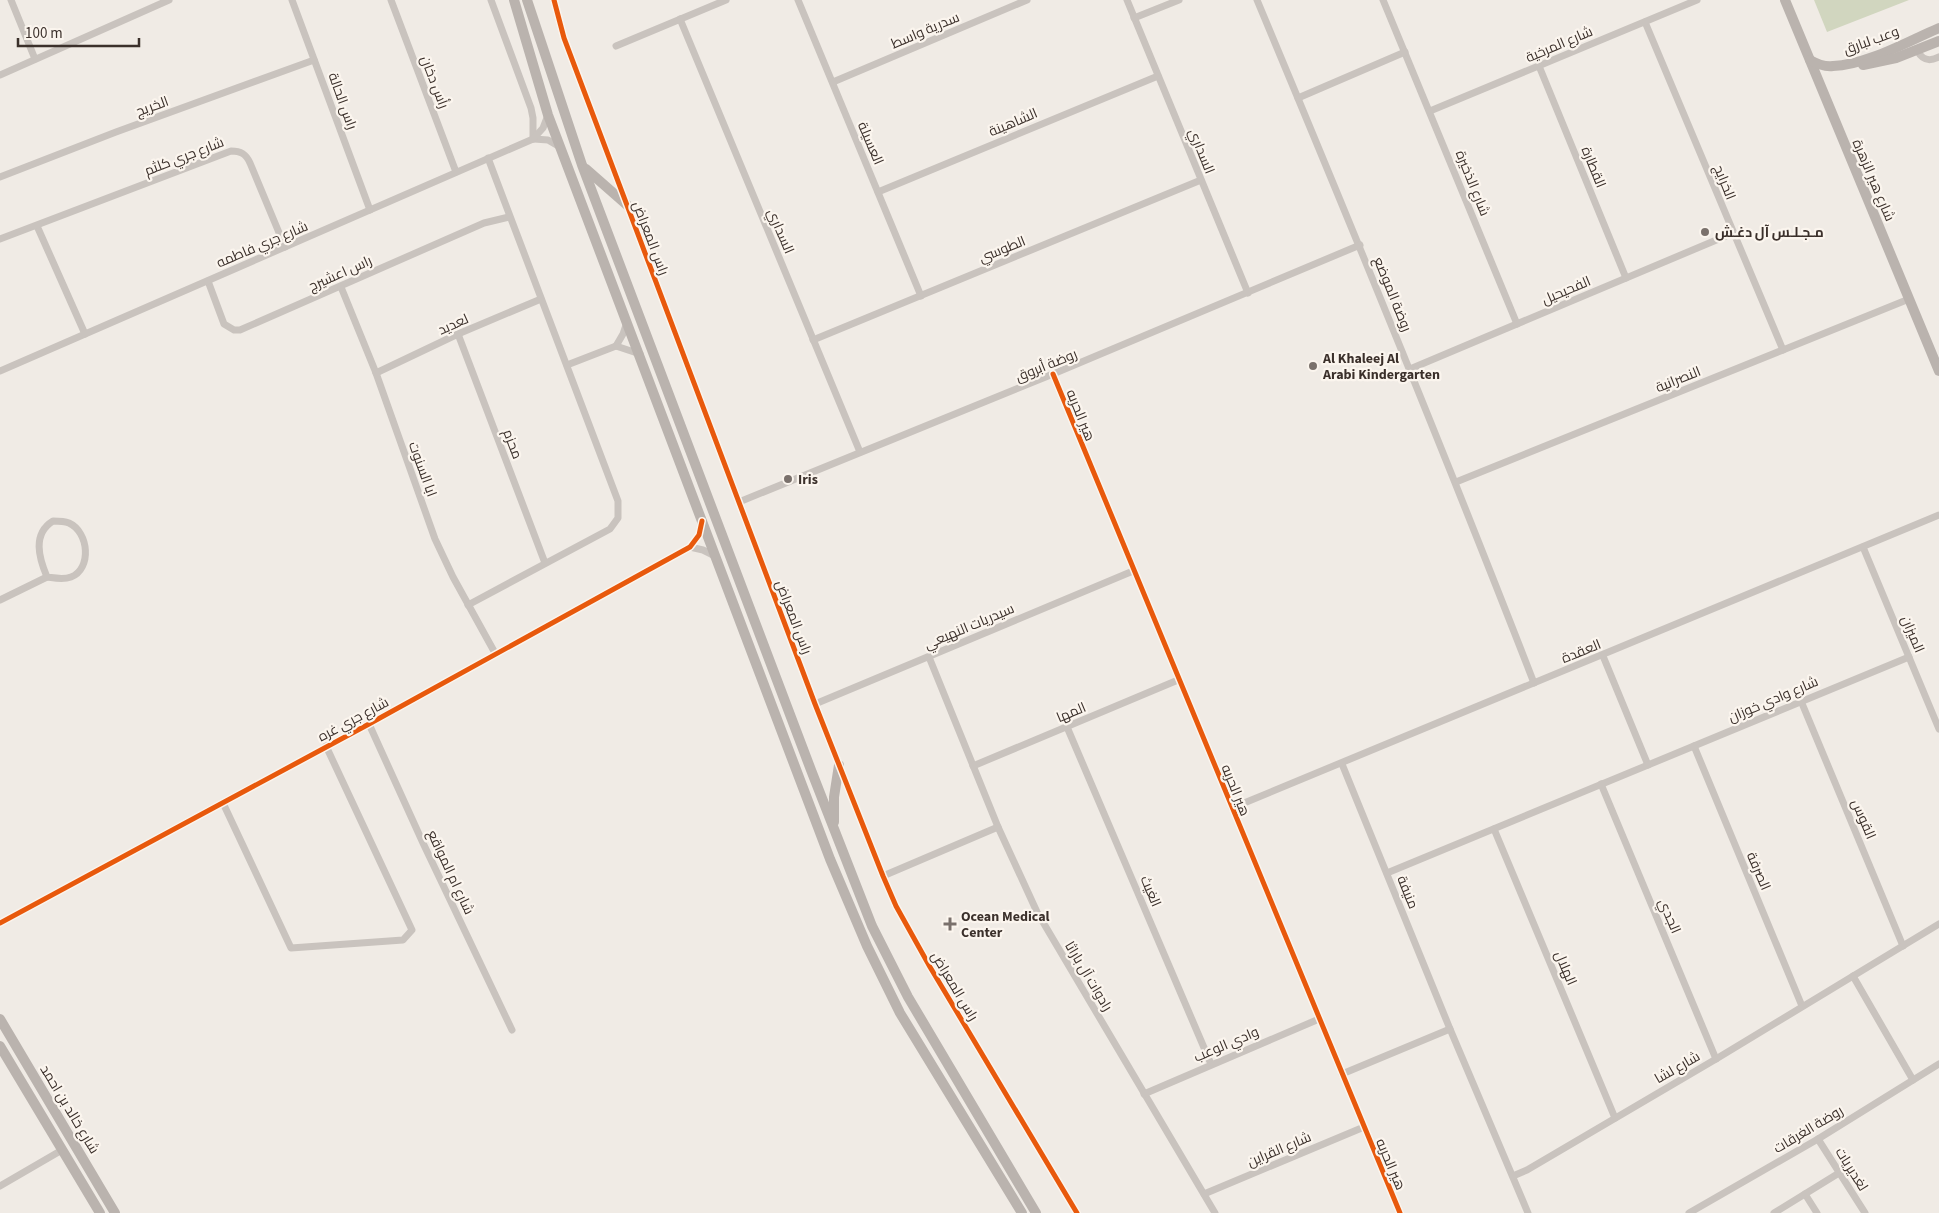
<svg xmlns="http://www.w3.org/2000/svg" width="1939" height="1213" font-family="'Source Sans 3',Cairo,sans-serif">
  <rect width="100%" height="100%" fill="#f0ebe5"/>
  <polygon fill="#d1d6bf" points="1814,0 1909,0 1827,32"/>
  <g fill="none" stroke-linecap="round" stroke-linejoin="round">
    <g stroke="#c9c3be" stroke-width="7">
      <polyline points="11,0 35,59"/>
      <polyline points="292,0 370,210"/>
      <polyline points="391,0 456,172"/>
      <polyline points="491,0 531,108 533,118 533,139"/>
      <polyline points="554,0 564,38 815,704 883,876 896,906 930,967 1077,1213"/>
      <polyline points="798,0 921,296"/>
      <polyline points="1127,0 1248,293"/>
      <path d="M1257 0C1352 227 1445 454 1534 683"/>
      <polyline points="1383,0 1517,324"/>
      <polyline points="1134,18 1179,0"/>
      <polyline points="680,19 860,452"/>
      <polyline points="1645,22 1783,350"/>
      <polyline points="616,46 726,0"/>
      <path d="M1917 50C1922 60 1929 62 1939 57"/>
      <polyline points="1539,66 1626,278"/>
      <polyline points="0,75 169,0"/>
      <polyline points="833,82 1027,0"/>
      <polyline points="1298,98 1405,52"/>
      <polyline points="1430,111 1697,0"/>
      <polyline points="534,139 548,140 560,147"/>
      <polyline points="0,177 116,132 314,60"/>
      <polyline points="878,192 1158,76"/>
      <polyline points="37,226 85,334"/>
      <path d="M0 239 231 151C241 151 246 154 250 163L285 247"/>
      <polyline points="208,281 224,324 234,330 240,330 484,223 509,217"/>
      <polyline points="341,287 376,373 435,539 453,577 495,653"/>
      <polyline points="458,334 545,563"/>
      <polyline points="813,340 1201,180"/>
      <polyline points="616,346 623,334 627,322"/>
      <polyline points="567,365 616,346 640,354"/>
      <polyline points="1410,369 1733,233"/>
      <polyline points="0,371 533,139 543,128 548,115"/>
      <polyline points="376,373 458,334 541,299"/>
      <polyline points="1053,374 1400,1213"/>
      <polyline points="1456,482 1909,299"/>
      <polyline points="739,502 1053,374 1360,245"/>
      <path d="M53 521C58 521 64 521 69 523 89 532 92 569 71 577 63 580 55 578 47 577 39 558 32 534 53 521Z"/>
      <polyline points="690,547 703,550 715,556"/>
      <polyline points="1863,547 1939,729"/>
      <polyline points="0,600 47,577"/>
      <polyline points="468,605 610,529 618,518 618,501 488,158"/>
      <polyline points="1603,656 1648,765"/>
      <polyline points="929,657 998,827 1037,912 1215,1213"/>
      <polyline points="1801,701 1903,946"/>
      <polyline points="815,704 1133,571"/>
      <polyline points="369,724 423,843 512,1030"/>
      <polyline points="1067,727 1211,1064"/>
      <polyline points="1694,746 1802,1006"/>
      <polyline points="1342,764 1450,1029 1528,1213"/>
      <polyline points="973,766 1178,680"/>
      <polyline points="1601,784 1716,1059"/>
      <polyline points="223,803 291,948 403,940 412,930 326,746"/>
      <polyline points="1232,808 1939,515"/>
      <polyline points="1494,829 1615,1118"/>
      <polyline points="1387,873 1909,657"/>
      <polyline points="883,876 998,827"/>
      <polyline points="0,923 369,724 690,547 699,535 702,521"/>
      <polyline points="1853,976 1913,1080"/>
      <polyline points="1342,1074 1450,1029"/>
      <polyline points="1144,1094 1319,1019"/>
      <polyline points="1818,1139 1865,1213"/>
      <polyline points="1513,1176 1527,1170 1716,1059 1939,924"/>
      <polyline points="0,1186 62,1150"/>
      <polyline points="1204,1194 1364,1127"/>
      <polyline points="1805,1194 1817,1213"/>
      <polyline points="1689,1213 1818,1139 1939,1064"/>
      <polyline points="1774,1213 1839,1173"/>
    </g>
    <g stroke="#bab3ae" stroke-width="10">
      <polyline points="514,0 548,115 830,859 867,946 900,1013 1022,1213"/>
      <polyline points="527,0 582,165 811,770 872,926 908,997 1036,1213"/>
      <polyline points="1785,0 1939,371"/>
      <path d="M1810 60C1817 64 1824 67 1833 66 1867 65 1908 41 1939 28"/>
      <polyline points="1863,65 1896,58 1939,41"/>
      <polyline points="586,169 627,205"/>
      <polyline points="834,822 834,797 839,765"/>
      <polyline points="0,1019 115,1213"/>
      <polyline points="0,1046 100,1213"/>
    </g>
    <defs>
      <g id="cycleway">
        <polyline points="554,0 564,38 815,704 883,876 896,906 930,967 1077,1213"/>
        <polyline points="1053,374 1400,1213"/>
        <polyline points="0,923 369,724 690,547 699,535 702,521"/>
      </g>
    </defs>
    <use href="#cycleway" stroke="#fbf5ee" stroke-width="8"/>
    <use href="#cycleway" stroke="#e8590c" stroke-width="5"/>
  </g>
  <g fill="#7a716c" stroke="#fbf5ee" stroke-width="2">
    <circle cx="1705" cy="232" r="5"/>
    <circle cx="1313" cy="366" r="5"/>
    <circle cx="788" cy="479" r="5"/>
    <path d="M947.5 916.5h5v5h5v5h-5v5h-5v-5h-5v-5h5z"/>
  </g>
  <g text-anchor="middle" stroke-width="4.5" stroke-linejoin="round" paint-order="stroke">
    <g font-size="14" fill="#3b302b" stroke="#fbf5ee">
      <text transform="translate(925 30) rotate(-23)" y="5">سدرية واسط</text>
      <text transform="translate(1871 40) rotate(-20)" y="5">وعب لبارق</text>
      <text transform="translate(1559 44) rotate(-23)" y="5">شارع المرخية</text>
      <text transform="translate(435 82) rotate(69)" y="5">رأس دخان</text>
      <text transform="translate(343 101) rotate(70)" y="5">راس الحالة</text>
      <text transform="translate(152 106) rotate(-20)" y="5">الخريج</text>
      <text transform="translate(1013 122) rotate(-23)" y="5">الشاهينة</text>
      <text transform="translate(871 143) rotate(67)" y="5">العسيلة</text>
      <text transform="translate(1202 151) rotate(68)" y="5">السداري</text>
      <text transform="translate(184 156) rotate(-21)" y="5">شارع جري كلثم</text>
      <text transform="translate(1594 167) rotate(68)" y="5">القطارة</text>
      <text transform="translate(1874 180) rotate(67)" y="5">شارع هير الزهرة</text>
      <text transform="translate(1725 182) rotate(68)" y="5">الخرايج</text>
      <text transform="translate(1473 183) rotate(68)" y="5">شارع الذخيرة</text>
      <text transform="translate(781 231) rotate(67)" y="5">السداري</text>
      <text transform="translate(651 238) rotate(69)" y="5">راس المعراض</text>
      <text transform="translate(262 244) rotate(-23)" y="5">شارع جري فاطمه</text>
      <text transform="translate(1002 249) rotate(-22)" y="5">الطوسي</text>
      <text transform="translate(340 273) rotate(-24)" y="5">راس اعشيرج</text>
      <text transform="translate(1566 290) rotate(-23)" y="5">الفحيحيل</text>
      <text transform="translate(1393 294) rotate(68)" y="5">روضة الموضع</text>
      <text transform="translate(453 324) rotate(-24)" y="5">لعديد</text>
      <text transform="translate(1046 365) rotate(-22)" y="5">روضة أبروق</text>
      <text transform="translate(1678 379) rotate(-22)" y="5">النصرانية</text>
      <text transform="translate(1081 415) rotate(68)" y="5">هير الحربه</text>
      <text transform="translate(513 444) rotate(69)" y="5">محزم</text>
      <text transform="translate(423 469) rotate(70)" y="5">ابا السنوت</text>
      <text transform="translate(794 617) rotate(69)" y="5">راس المعراض</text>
      <text transform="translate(969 626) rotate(-23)" y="5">سيدريات النهيعي</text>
      <text transform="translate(1913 634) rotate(67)" y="5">الميزان</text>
      <text transform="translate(1581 651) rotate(-22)" y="5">العقدة</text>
      <text transform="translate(1773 699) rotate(-23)" y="5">شارع وادي خوزان</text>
      <text transform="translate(1071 712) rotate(-23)" y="5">المها</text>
      <text transform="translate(353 719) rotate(-28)" y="5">شارع جري غره</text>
      <text transform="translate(1236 790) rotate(68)" y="5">هير الحربه</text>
      <text transform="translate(1864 819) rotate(67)" y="5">القوس</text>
      <text transform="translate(1759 871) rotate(67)" y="5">الصرفة</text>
      <text transform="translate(451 872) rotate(65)" y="5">شارع ام المواقع</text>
      <text transform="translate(1151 891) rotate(67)" y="5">الغيث</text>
      <text transform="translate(1408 892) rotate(68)" y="5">منيفة</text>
      <text transform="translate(1670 916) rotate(67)" y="5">الجدي</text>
      <text transform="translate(1566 968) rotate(67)" y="5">الهلال</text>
      <text transform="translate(1089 976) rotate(59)" y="5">رادوات آل باراثا</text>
      <text transform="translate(955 986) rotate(59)" y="5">راس المعراض</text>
      <text transform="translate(1226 1044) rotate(-23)" y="5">وادي الوعب</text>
      <text transform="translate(1677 1067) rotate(-30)" y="5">شارع لشا</text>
      <text transform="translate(70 1109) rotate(59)" y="5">شارع خالد بن احمد</text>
      <text transform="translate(1808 1129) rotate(-31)" y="5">روضة الغرقات</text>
      <text transform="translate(1279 1149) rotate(-23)" y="5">شارع القراين</text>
      <text transform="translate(1391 1164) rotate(67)" y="5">هير الحربه</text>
      <text transform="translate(1852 1169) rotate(58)" y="5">لغديريات</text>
    </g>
    <g font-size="14" font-weight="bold" fill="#3b302b" stroke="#fbf5ee" text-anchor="start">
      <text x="1715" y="237">مـجـلـس آل دغـش</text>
      <text x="1323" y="363">Al Khaleej Al<tspan x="1323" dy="16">Arabi Kindergarten</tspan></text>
      <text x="798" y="484">Iris</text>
      <text x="961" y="921">Ocean Medical<tspan x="961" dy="16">Center</tspan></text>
    </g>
  </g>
  <path d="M18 38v8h121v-8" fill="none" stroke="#3b302b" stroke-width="2.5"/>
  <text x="25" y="38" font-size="15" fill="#3b302b" stroke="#fbf5ee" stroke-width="4" paint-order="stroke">100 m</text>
</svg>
